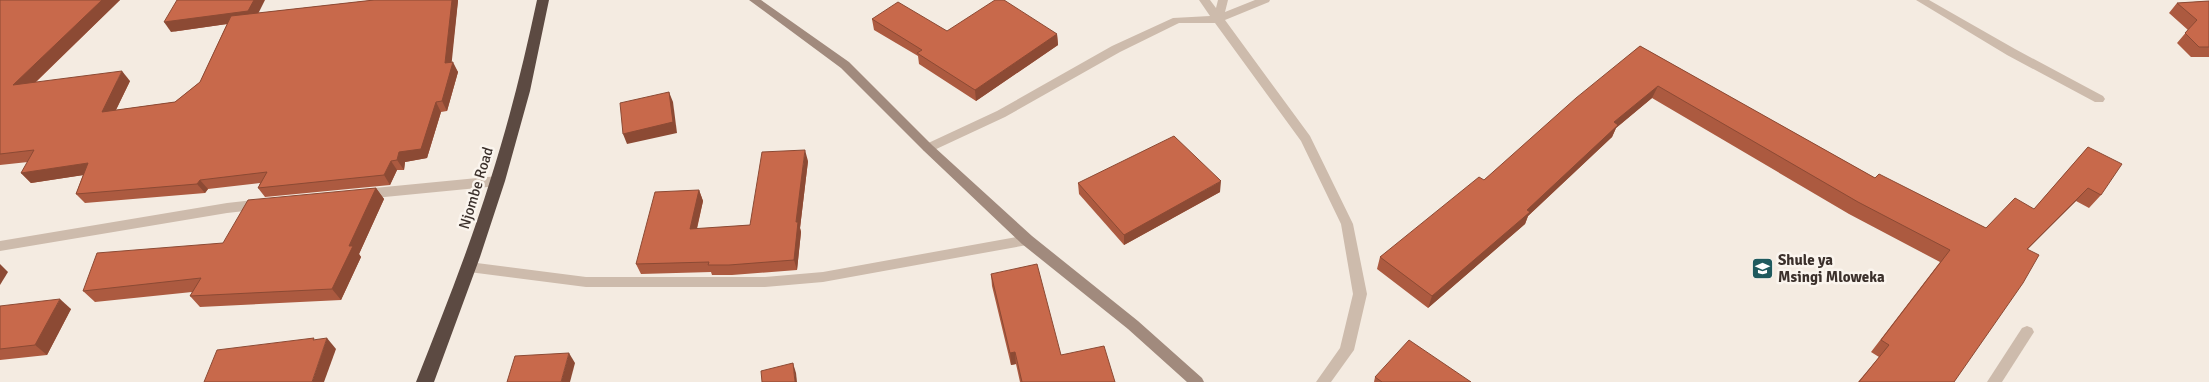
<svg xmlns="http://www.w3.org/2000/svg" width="2209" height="382" font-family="Signika,sans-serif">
  <rect width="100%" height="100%" fill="#f4ebe1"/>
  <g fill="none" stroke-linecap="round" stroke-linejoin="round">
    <g fill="#cdbbac" fill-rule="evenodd">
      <polygon points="1199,0 1210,0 1216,8 1218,0 1228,0 1225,12 1255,0 1270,0 1269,2 1225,20 1310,136 1353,224 1367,294 1354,350 1331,382 1316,382 1340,348 1353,294 1341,224 1301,141 1215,23 1179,23 1120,52 1005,117 932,151 924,151 922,148 924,145 997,111 1112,46 1173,18 1210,16"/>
      <polygon points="1916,0 1929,0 2015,49 2103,96 2105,99 2103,102 2095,102 2007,55"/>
      <polygon points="498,176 504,181 498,186 364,199 360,197 358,194 360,191 364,189"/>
      <polygon points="262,199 266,201 268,204 266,207 262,209 227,213 0,251 0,241 227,203"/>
      <polygon points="1027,235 1032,236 1033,240 1032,244 1027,245 823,282 765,287 586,287 469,272 464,271 462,267 464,263 469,262 586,277 765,277 823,272"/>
      <polygon points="2027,326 2032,328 2034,332 2002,382 1987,382 2022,328"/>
    </g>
    <polygon fill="#a18a7d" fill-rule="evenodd" points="749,0 761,0 849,62 932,145 1032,236 1138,321 1202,378 1204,382 1187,382 1128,329 1022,244 924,151 841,68"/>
    <path fill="#5c4a42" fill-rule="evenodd" d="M537 0H549L530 91 505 181 480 257 434 382H416C442 316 469 249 490 181 509 122 524 61 537 0Z"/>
  </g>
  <g fill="#ac5a40">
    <polygon points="0,0 120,0 35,83 130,81 116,110 175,102 200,82 227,24 171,32 258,13 374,0 458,0 451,62 458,72 447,111 441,112 427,158 405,162 404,170 397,170 390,185 265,197 258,188 260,183 208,189 205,193 85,203 76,194 83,175 31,183 21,173 28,162 0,165"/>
    <polygon points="2209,1 2209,57 2191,57 2177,43 2188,30 2169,13 2177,3"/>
    <polygon points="872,19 947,31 1057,34 1058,45 976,101 919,64 918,56 874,30"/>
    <polygon points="1640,46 1875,178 1986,228 2034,209 2088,147 2101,195 2089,208 2076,201 2027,249 1954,382 1858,382 1879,357 1871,352 1940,262 1849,214 1652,98 1616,128 1612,137 1528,216 1525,224 1428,308 1377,269 1380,257 1484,180"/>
    <polygon points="808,161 800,228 801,232 797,270 732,275 712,275 711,272 641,274 636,264 699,190 703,201 697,229 750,225"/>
    <polygon points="1078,183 1220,192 1124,245 1079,194"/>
    <polygon points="376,188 384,199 359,254 361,257 341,300 200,307 190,296 192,292 95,302 83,291 223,243"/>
    <polygon points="991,274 1061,355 1115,382 1020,382 1016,364 1011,365 992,286"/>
    <polygon points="0,306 71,309 47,355 0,360"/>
    <polygon points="1375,377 1471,382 1374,382"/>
  </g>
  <g fill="#8c4a34">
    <polygon points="102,0 120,0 22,95 13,85"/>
    <polygon points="254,0 265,0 255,20 171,32 164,22"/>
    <polygon points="452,0 458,0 458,1 451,69 453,62 458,72 447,111 442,101 445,63"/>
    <polygon points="1057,34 1058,45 976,101 975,90"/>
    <polygon points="122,71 130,81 110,122 102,112"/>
    <polygon points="1658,86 1652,98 1616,128 1612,137 1528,216 1525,224 1428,308 1432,296 1527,210 1614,122"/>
    <polygon points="669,92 673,102 677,133 627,144 623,134"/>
    <polygon points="436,102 441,112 427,158 405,162 404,170 397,160 399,152"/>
    <polygon points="805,150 808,161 800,228 801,232 797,270 794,260 796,222"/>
    <polygon points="391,161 397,170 390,185 384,175"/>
    <polygon points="88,163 97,173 31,183 21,173"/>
    <polygon points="200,180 208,189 205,193 197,184"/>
    <polygon points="1221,181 1220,192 1124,245 1124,235"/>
    <polygon points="376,188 384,199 359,254 361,257 341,300 332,289 349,246"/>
    <polygon points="2088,188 2076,201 2015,262 2027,249"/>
    <polygon points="699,190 703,201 694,240 690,229"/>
    <polygon points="0,264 8,272 0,285"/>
    <polygon points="60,299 71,309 47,355 35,345"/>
    <polygon points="327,338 336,349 324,382 312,382"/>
    <polygon points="1015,352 1016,364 1011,365 1010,353"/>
    <polygon points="569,353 575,363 570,382 561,382"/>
    <polygon points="793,363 796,373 797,382 795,382"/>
  </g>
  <g fill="#c8694b" stroke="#8c4a34">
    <polygon points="0,0 102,0 13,85 122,71 102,112 175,102 200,82 231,16 374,0 452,0 445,63 453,62 442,101 436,102 421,149 399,152 397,160 391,161 384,175 258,188 267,172 200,180 197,184 76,194 88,163 21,173 34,150 0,154"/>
    <polygon points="177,0 254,0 248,11 164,22"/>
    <polygon points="995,0 1004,0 1057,34 975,90 917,53 922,50 872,19 898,2 947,31"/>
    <polygon points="2209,1 2209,47 2199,47 2185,33 2197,20 2177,3"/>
    <polygon points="1640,46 1875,178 1879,174 1986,228 2015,198 2034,209 2088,147 2122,164 2101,195 2088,188 2027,249 2039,255 2023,283 1954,382 1859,382 1889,345 1881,340 1950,250 1858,202 1658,86 1614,122 1618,125 1527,210 1530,212 1432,296 1380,257 1479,177 1484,180 1576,98"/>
    <polygon points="669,92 673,122 623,134 620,103"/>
    <polygon points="1174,136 1221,181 1124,235 1078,183"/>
    <polygon points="805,150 796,222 798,222 794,260 729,265 708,265 709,262 636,264 655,192 699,190 690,229 750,225 762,152"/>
    <polygon points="376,188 349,246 353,246 332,289 190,296 201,278 83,291 97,253 223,243 248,200"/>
    <polygon points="1037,264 1061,355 1104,346 1115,382 1022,382 1015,352 1010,353 991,274"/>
    <polygon points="60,299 35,345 0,349 0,306"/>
    <polygon points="314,338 313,340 327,338 312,382 204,382 217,350"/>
    <polygon points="1409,340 1471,382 1382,382 1375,377"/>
    <polygon points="569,353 561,382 507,382 515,356"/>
    <polygon points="793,363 795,382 762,382 761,371"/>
  </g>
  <defs>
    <symbol id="school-square" viewBox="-11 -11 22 22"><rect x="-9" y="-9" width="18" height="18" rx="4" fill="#1f5a5e" stroke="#fbf5ee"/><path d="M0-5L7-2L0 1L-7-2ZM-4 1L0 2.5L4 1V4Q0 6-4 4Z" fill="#fff"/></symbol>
  </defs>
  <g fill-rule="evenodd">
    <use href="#school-square" x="1750" y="256" width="25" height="25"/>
  </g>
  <g text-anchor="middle" stroke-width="5" stroke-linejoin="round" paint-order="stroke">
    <g font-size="15" fill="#3b302b" stroke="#fbf5ee">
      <text transform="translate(476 188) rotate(-73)" y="5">Njombe Road</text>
    </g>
    <g font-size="15" font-weight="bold" fill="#3b302b" stroke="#fbf5ee" text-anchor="start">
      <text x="1778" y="265">Shule ya<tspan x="1778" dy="17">Msingi Mloweka</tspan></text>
    </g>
  </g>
</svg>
